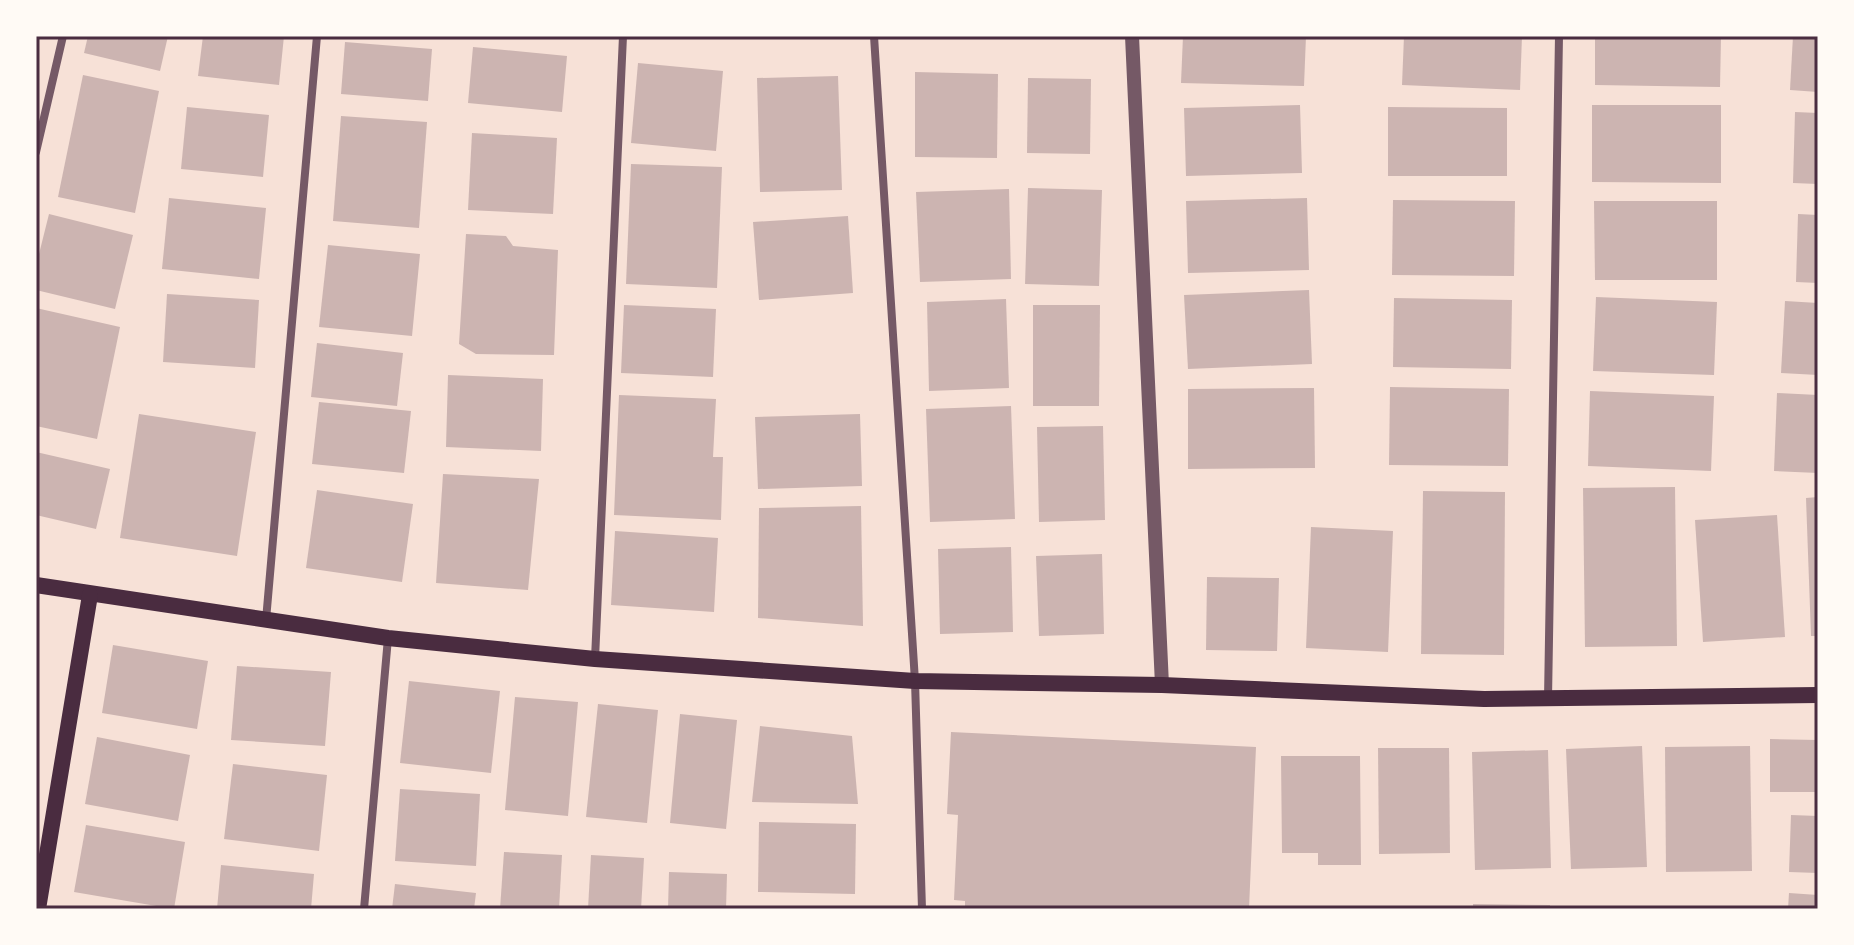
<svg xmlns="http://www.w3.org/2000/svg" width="1854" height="945" font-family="'Sofia Sans Condensed',sans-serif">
  <rect width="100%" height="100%" fill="#f7e1d7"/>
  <g fill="#ccb4b1">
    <polygon points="88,36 168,36 160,71 84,53"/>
    <polygon points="203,36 284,36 279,85 198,76"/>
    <polygon points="1183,36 1306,36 1304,86 1181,83"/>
    <polygon points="1404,36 1522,36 1520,90 1402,85"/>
    <polygon points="1595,36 1721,36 1720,87 1595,85"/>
    <polygon points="1793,36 1818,36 1818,92 1790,90"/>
    <polygon points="345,42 432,49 428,101 341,94"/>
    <polygon points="473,47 567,56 562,112 468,103"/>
    <polygon points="638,63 723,71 716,151 631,143"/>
    <polygon points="915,72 998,74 997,158 915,157"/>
    <polygon points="83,75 159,91 135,213 58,197"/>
    <polygon points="838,76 842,190 760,192 757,78"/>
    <polygon points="1028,78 1091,79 1090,154 1027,153"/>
    <polygon points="1300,105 1302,173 1186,176 1184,108"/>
    <polygon points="1592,105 1721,105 1721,183 1592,182"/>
    <polygon points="187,107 269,115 263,177 181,169"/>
    <polygon points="1388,107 1507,108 1507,176 1388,176"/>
    <polygon points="1795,112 1818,113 1818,184 1793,183"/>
    <polygon points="341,116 427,122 419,228 333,221"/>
    <polygon points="472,133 557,138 553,214 468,210"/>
    <polygon points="631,164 722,167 717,288 626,284"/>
    <polygon points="1028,188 1102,190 1099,286 1025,284"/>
    <polygon points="1009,189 1011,279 920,282 916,192"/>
    <polygon points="169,198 266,208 259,279 162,269"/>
    <polygon points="1307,198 1309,270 1188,273 1186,201"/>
    <polygon points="1393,200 1515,201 1514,276 1392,275"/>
    <polygon points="1594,201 1717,201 1717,280 1595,280"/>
    <polygon points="49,214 133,235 115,309 36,290 36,266"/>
    <polygon points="1798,214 1818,215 1818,283 1796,282"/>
    <polygon points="848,216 853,293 759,300 753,222"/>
    <polygon points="466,234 506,236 513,246 558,250 554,355 476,354 459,344"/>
    <polygon points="328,245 420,254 412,336 319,327"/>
    <polygon points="1309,290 1312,364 1188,369 1184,295"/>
    <polygon points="167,294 259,300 255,368 163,362"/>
    <polygon points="1596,297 1717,302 1714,375 1593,371"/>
    <polygon points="1394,298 1512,300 1511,369 1393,367"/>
    <polygon points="1006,299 1009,388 929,391 927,302"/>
    <polygon points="1785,301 1818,303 1818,375 1781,373"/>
    <polygon points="624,305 716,309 713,377 621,373"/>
    <polygon points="1033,305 1100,305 1099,406 1033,406"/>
    <polygon points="36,308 120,327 97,439 36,426"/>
    <polygon points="317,343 403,353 397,406 311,397"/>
    <polygon points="448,375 543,379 541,451 446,447"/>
    <polygon points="1390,387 1509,389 1508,466 1389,465"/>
    <polygon points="1314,388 1315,468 1188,469 1188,389"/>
    <polygon points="1590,391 1714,396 1711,471 1588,466"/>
    <polygon points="1777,393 1818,395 1818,473 1774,471"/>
    <polygon points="619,395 716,399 713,457 723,457 721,520 614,515"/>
    <polygon points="319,402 411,411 404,473 312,464"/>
    <polygon points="1011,406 1015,519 930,522 926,409"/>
    <polygon points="139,414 256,432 237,556 120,538"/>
    <polygon points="860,414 862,486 758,489 755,417"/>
    <polygon points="1103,426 1105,520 1039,522 1037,427"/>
    <polygon points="36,452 110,469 96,529 36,515"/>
    <polygon points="443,474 539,479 528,590 436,583"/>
    <polygon points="1675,487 1677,646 1585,647 1583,488"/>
    <polygon points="317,490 413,504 402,582 306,568"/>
    <polygon points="1423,491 1505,492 1504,655 1421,654"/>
    <polygon points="1818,497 1818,636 1811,636 1806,498"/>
    <polygon points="861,506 863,626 758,618 759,508"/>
    <polygon points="1777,515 1785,637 1703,642 1695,520"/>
    <polygon points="1311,527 1393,531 1388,652 1306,648"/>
    <polygon points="615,531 718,538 714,612 611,605"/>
    <polygon points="1011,547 1013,632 940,634 938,549"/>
    <polygon points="1102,554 1104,634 1039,636 1036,556"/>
    <polygon points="1207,577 1279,578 1277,651 1206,650"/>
    <polygon points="113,645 208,661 197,729 102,713"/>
    <polygon points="237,666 331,672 325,746 231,740"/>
    <polygon points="409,681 500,691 491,773 400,763"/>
    <polygon points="515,697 578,702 568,816 505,810"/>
    <polygon points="598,704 658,710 647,823 586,817"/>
    <polygon points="680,714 737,720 726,829 670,823"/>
    <polygon points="760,726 852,736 858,804 752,802"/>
    <polygon points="951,732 1256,747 1249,909 965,909 965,901 954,900 958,815 947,814"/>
    <polygon points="97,737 190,755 178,821 85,804"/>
    <polygon points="1770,739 1818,740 1818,792 1770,792"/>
    <polygon points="1642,746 1647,867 1571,869 1566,749"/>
    <polygon points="1750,746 1752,871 1666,872 1665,747"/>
    <polygon points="1378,748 1449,748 1450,853 1379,854"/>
    <polygon points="1548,750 1551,868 1475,870 1472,752"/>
    <polygon points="1281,756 1360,756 1361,865 1318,865 1318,853 1282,853"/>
    <polygon points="233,764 327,775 319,851 224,839"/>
    <polygon points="400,789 480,794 476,866 395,861"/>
    <polygon points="1791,815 1818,816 1818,873 1789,872"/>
    <polygon points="759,822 856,824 855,894 758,892"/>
    <polygon points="86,825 185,842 174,909 74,892"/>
    <polygon points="504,852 562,855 559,909 500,909"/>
    <polygon points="591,855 644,858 641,909 588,909"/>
    <polygon points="221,865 314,874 311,909 217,909"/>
    <polygon points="669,872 727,874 726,909 668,909"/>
    <polygon points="395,884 476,893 474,909 392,909"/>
    <polygon points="1789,893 1818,895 1818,909 1788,909"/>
    <polygon points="1473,904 1550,905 1550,909 1473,909"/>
  </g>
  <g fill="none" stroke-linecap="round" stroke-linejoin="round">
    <g stroke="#755966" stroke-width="8">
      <polyline points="874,36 915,681 922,909"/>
      <polyline points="36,152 63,36"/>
      <polyline points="266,620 317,36"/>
      <polyline points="595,659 623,36"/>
      <polyline points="1548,699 1559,36"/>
      <polyline points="364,909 388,638"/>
    </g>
    <polyline stroke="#755966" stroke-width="14" points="1132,36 1162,685"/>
    <g stroke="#4a2c40" stroke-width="16">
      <polyline points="36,585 388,638 595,659 915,681 1162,685 1484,699 1818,695"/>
      <polyline points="38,909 90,595"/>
    </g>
  </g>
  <rect width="1854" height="945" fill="none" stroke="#fffaf5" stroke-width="76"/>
  <rect x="38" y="38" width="1778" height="869" fill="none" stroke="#4a2c40" stroke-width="3"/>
</svg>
